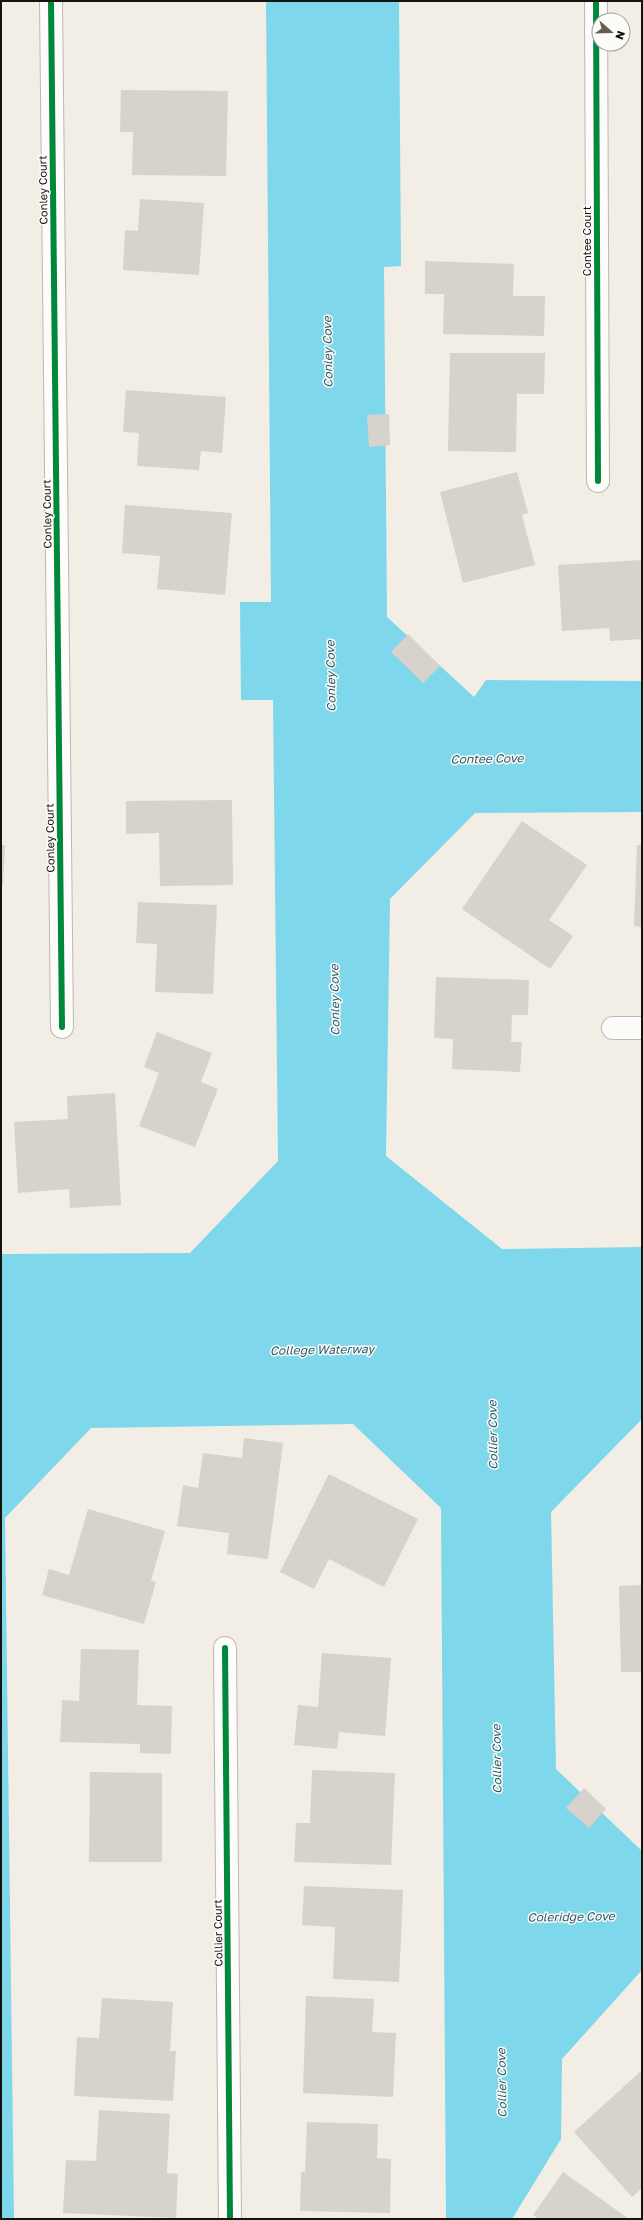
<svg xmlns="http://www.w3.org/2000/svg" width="643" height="2220" font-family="'Golos Text',sans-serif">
  <rect width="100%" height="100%" fill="#f2ede5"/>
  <polygon fill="#7ed7eb" points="266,1 399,1 401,266 384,267 387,617 474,697 486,680 642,681 642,812 475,813 390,899 386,1156 502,1249 642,1247 642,1419 551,1512 556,1769 642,1851 642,1970 562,2059 561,2139 512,2219 446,2219 441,1508 353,1424 91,1428 5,1518 14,2219 1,2219 1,1254 190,1253 278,1161 273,700 241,700 240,602 271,602"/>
  <g fill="#d7d2cc">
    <polygon points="121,90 228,91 226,176 132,175 133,132 120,132"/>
    <polygon points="140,199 204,203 199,275 123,270 125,230 138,231"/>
    <polygon points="425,261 514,264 513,296 545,296 544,336 443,334 444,294 425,294"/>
    <polygon points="450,353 545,353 544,394 517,394 516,452 448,451"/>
    <polygon points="126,390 226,397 222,453 201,451 199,470 137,466 139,433 123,432"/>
    <polygon points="389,414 390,445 369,447 367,415"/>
    <polygon points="517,472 528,513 522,515 535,565 463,583 440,492"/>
    <polygon points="125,505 232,513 225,595 157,589 160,556 122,553"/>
    <polygon points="642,560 642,639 610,641 609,628 562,631 558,565"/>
    <polygon points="408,634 440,666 423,683 391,652"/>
    <polygon points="232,800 233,885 160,886 159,833 126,834 126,801"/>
    <polygon points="522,821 587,865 549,920 573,936 550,969 462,909"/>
    <polygon points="1,845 5,845 3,886 1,886"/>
    <polygon points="637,845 642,845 642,927 634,926"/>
    <polygon points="138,902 217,905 213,994 155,992 157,944 136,943"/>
    <polygon points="436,977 529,980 528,1015 512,1015 511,1042 522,1042 520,1072 452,1069 453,1039 434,1038"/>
    <polygon points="157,1032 212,1053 201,1082 218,1089 195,1147 139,1126 159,1073 144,1067"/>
    <polygon points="115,1093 121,1205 70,1208 69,1189 18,1193 14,1122 68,1119 67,1096"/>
    <polygon points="244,1438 283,1443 268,1559 227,1554 229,1533 177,1526 183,1485 198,1488 203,1453 242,1458"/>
    <polygon points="329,1474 418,1519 384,1587 329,1559 314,1589 280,1572"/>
    <polygon points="88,1509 165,1531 151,1581 156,1582 144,1624 42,1595 49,1569 69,1575"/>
    <polygon points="642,1585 642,1672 621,1672 619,1586"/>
    <polygon points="81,1649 139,1650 137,1705 172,1706 171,1754 140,1753 140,1744 60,1742 62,1700 79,1701"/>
    <polygon points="322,1653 391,1658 385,1736 339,1732 337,1749 294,1745 298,1705 318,1707"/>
    <polygon points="312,1770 395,1773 391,1865 294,1862 296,1823 310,1823"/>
    <polygon points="90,1772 162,1773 162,1862 89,1862"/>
    <polygon points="584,1788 606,1809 589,1828 566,1808"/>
    <polygon points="304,1886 403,1890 399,1982 333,1979 335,1927 302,1925"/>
    <polygon points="306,1996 374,1999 372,2032 396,2033 393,2097 303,2093"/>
    <polygon points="102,1998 173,2002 170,2051 176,2051 173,2101 74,2096 77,2037 99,2038"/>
    <polygon points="642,2070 642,2188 632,2197 574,2132"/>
    <polygon points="99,2110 170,2114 167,2173 178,2174 176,2218 63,2213 66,2160 96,2161"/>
    <polygon points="307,2122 378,2124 377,2158 391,2159 390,2213 300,2211 301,2172 305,2172"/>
    <polygon points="563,2172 629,2219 539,2219 533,2215"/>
  </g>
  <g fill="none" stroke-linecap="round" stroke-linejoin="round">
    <defs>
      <g id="minor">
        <polyline points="51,1 62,1027"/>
        <polyline points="596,1 598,481"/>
        <polyline points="613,1028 642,1028"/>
        <polyline points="225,1648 230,2219"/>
      </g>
    </defs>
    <use href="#minor" stroke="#bcb8b2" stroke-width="24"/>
    <use href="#minor" stroke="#fdfcfb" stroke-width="22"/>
    <defs>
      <g id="cycleway">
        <polyline points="51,1 62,1027"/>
        <polyline points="596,1 598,481"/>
        <polyline points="225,1648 230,2219"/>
      </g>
    </defs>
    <use href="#cycleway" stroke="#fefcf9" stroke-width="8"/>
    <use href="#cycleway" stroke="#00873e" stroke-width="6"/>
  </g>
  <g text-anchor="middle" stroke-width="3" stroke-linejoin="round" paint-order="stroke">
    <g font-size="11" fill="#15130e" stroke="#fefcf9">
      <text transform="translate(43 190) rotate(-91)" y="4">Conley Court</text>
      <text transform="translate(587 241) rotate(-90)" y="4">Contee Court</text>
      <text transform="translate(47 514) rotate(-91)" y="4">Conley Court</text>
      <text transform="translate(50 838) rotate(-91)" y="4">Conley Court</text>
      <text transform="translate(218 1933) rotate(-91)" y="4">Collier Court</text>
    </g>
    <g font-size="12" font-style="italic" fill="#2a5e6c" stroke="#fefcf9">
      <text transform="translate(328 352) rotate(-91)" y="4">Conley Cove</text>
      <text transform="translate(331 676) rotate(-91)" y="4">Conley Cove</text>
      <text transform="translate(487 759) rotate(-1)" y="4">Contee Cove</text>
      <text transform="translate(335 1000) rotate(-91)" y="4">Conley Cove</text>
      <text transform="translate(322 1350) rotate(-1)" y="4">College Waterway</text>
      <text transform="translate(493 1435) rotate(-91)" y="4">Collier Cove</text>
      <text transform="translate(497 1759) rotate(-91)" y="4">Collier Cove</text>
      <text transform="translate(571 1917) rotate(-1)" y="4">Coleridge Cove</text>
      <text transform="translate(502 2083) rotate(-91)" y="4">Collier Cove</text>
    </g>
  </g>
  <rect width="643" height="2220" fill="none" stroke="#15130e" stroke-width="4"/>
  <g transform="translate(611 32) rotate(110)"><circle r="19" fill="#fefcf9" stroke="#a19f9b"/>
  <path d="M0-3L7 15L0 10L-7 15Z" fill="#625f59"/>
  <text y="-6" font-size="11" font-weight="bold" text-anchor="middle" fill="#15130e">N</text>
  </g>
</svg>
